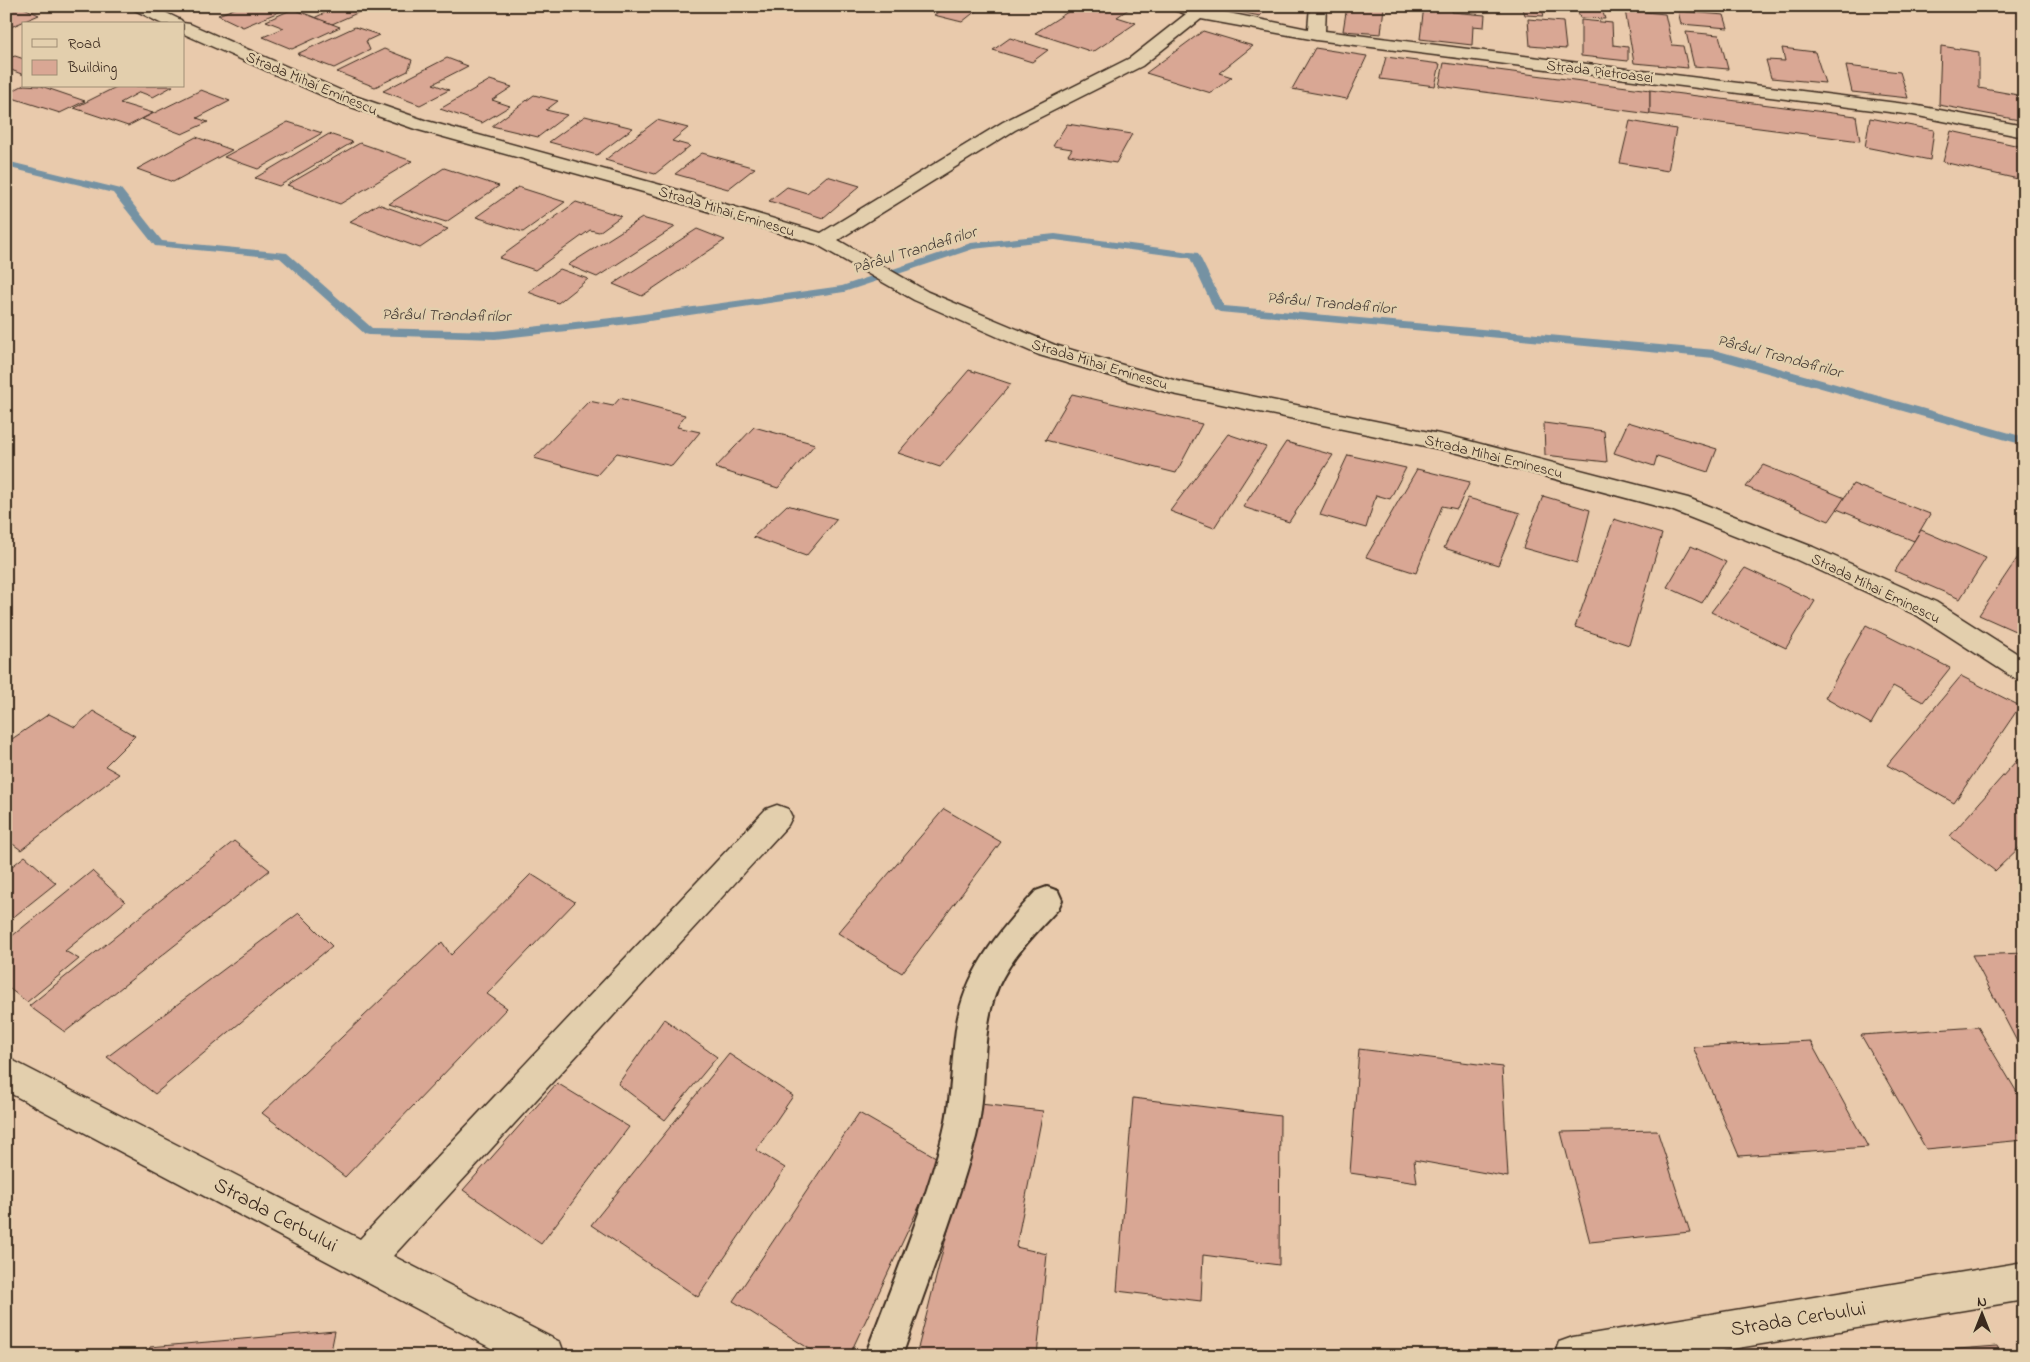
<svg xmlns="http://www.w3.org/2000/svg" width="2030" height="1362" font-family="'Indie Flower',sans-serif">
  <rect width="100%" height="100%" fill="#e9caac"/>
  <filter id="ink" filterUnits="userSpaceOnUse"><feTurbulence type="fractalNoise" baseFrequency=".02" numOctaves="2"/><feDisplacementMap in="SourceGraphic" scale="10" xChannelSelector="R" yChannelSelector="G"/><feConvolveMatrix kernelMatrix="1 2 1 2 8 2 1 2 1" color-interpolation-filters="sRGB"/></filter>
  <g filter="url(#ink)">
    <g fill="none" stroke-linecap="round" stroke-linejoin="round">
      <polygon fill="#7592a3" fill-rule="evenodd" points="6,161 121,189 162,241 287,253 372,328 495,331 629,316 842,286 971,243 1055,234 1198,253 1224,306 1715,350 2024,437 2024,445 1714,358 1220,312 1214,309 1190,258 1055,240 973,249 844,292 629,324 495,339 369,335 365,334 280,258 155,246 113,193 6,167"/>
    </g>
    <g fill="#d9a794" stroke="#3b2a1e">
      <polygon points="20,6 39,15 6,29 6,12"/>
      <polygon points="241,6 279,6 286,9 243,27 218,15"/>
      <polygon points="339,6 354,6 364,10 332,24 314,18"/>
      <polygon points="946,6 982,6 962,22 934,15"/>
      <polygon points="1077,6 1133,6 1117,17 1136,23 1093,52 1035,33"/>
      <polygon points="1233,6 1268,6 1260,16 1230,10"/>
      <polygon points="1347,6 1416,6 1415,10 1384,7 1381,34 1343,31"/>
      <polygon points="1424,6 1453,6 1452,12 1485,15 1484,27 1473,26 1472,45 1420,39"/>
      <polygon points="1522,6 1541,6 1544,16 1525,15"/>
      <polygon points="1576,6 1601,6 1605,19 1580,18"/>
      <polygon points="293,9 332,24 340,27 292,49 263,37 284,28 266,21"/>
      <polygon points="1625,10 1665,14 1672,45 1683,46 1688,68 1634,63"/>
      <polygon points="1678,11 1724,15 1728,28 1681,24"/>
      <polygon points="1528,19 1563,22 1566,49 1530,46"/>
      <polygon points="1581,20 1612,23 1613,45 1628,47 1628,61 1581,56"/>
      <polygon points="355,27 379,35 366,41 370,50 334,68 297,54"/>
      <polygon points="1203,31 1253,46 1219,73 1232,77 1211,93 1146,73"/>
      <polygon points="1686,32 1719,35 1728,69 1694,66"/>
      <polygon points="1010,38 1048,50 1032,62 993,50"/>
      <polygon points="1941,46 1979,52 1979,88 2018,95 2019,120 1939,105"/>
      <polygon points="1315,48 1367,56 1347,99 1292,89"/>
      <polygon points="1782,48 1815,52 1825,83 1771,78 1766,60 1785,61"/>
      <polygon points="384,49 412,60 408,71 375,87 337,72"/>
      <polygon points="15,56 24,59 24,75 6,68 6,59"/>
      <polygon points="1386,57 1440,64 1435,86 1380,79"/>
      <polygon points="447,58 468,66 433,84 449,90 420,105 383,91"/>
      <polygon points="1444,63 1650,90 1650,114 1439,86"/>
      <polygon points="1846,66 1900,72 1908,98 1852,92"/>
      <polygon points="490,80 512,87 492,100 510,106 482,123 440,109"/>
      <polygon points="24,85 41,86 85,101 60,113 6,96 6,94"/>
      <polygon points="118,86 173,86 153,97 140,92 120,103 153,113 128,126 74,108"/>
      <polygon points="201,90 230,101 197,118 208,122 182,134 142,119"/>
      <polygon points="1650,90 1856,116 1860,141 1650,114"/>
      <polygon points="534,95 558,101 546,110 567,115 538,137 492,126"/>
      <polygon points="585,116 633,128 597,155 549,142"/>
      <polygon points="1870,118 1934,130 1930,160 1865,147"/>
      <polygon points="657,120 688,128 672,141 690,146 655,174 605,160"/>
      <polygon points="1630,121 1676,129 1668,171 1620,163"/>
      <polygon points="288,122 322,133 258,169 224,157"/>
      <polygon points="1067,124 1132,134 1116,163 1068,155 1072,149 1053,146"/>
      <polygon points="1951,131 2024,147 2018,179 1943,162"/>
      <polygon points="329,134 353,142 279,186 255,178"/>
      <polygon points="196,137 232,150 173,182 137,169"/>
      <polygon points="360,143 412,161 340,204 287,185"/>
      <polygon points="702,153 755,168 728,189 675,174"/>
      <polygon points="444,168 499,186 446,222 389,204"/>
      <polygon points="827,176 860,186 823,218 769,201 787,187 807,193"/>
      <polygon points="518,187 565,202 523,232 476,217"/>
      <polygon points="576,202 621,216 599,232 590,230 535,270 499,258"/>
      <polygon points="378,204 448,229 420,248 349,222"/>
      <polygon points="642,218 675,227 597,277 568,265"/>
      <polygon points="697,229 725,240 642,296 613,284"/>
      <polygon points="560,269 588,279 558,303 528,292"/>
      <polygon points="969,370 1011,384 940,467 898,453"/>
      <polygon points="1072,394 1202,424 1176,473 1045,440"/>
      <polygon points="620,398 685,415 677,427 700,432 672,466 617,453 597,475 534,458 589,401 613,406"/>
      <polygon points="1628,422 1717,449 1708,472 1657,456 1654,466 1614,453"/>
      <polygon points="1544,423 1604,431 1607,462 1545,455"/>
      <polygon points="754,427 815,444 778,488 715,468"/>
      <polygon points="1228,434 1266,447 1214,528 1170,511"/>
      <polygon points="1286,442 1333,455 1289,522 1243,507"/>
      <polygon points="1348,455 1406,468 1390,499 1376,495 1366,528 1320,515"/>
      <polygon points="1763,465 1845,498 1829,521 1746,487"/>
      <polygon points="1417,469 1470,482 1457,509 1442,506 1416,573 1366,557"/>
      <polygon points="1853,484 1930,514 1914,541 1837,509"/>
      <polygon points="1543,496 1590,510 1577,563 1523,548"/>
      <polygon points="1468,498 1520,513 1498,565 1444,548"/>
      <polygon points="787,505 837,519 806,556 753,537"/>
      <polygon points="1614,519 1662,534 1629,645 1575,627"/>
      <polygon points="1921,530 1986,558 1960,599 1895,571"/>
      <polygon points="1691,546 1726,562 1702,603 1667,587"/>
      <polygon points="2018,557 2024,559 2024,635 1979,615"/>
      <polygon points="1745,568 1815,601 1786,648 1711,612"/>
      <polygon points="1866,625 1950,668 1923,702 1893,686 1871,724 1825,698"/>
      <polygon points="1961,676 2020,706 1954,803 1887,765"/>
      <polygon points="93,711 135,736 105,766 119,774 21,850 6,839 6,743 49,714 75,727"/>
      <polygon points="2024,752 2024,843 1995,871 1950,836"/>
      <polygon points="944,809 1001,842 902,973 838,933"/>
      <polygon points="234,841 270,870 65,1032 29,1006"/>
      <polygon points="25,856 56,883 6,923 6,871"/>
      <polygon points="92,871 125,902 65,951 79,959 27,1002 6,986 6,941"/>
      <polygon points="531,874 575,902 487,994 507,1008 345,1177 262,1113 442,942 451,955"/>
      <polygon points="299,913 332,946 155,1094 107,1057"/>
      <polygon points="2024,953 2024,1055 1972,955"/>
      <polygon points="664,1019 717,1057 665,1120 618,1084"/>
      <polygon points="1978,1027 2024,1104 2024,1140 1926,1149 1861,1035"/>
      <polygon points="1810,1041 1868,1147 1739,1156 1693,1047"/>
      <polygon points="1359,1049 1502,1067 1508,1177 1414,1160 1417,1183 1350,1173"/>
      <polygon points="729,1054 793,1096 756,1150 785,1168 698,1297 591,1225"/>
      <polygon points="557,1083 629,1127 541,1244 463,1190"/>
      <polygon points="1133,1098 1280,1116 1279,1265 1203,1255 1201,1301 1117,1291"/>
      <polygon points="980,1104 1043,1111 1016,1247 1047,1254 1037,1356 916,1356"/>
      <polygon points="859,1113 941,1160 849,1356 821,1356 733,1301"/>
      <polygon points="1657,1130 1690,1232 1590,1242 1561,1132"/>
      <polygon points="335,1331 330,1356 148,1356 150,1347"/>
      <polygon points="1997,1346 2002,1356 1880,1355"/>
    </g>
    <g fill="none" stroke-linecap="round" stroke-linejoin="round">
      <defs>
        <path id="lane" d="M1047 887 1058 891 1062 900 1058 909C1034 935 1005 963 994 998 980 1043 988 1091 976 1137 956 1211 927 1283 902 1356H865C892 1283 924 1210 943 1134 952 1100 951 1064 956 1029 963 973 999 931 1036 891Z"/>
        <g id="street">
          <polygon points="131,6 152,6 181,20 183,23 190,24 349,94 427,121 668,187 821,233 1003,122 1130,58 1186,14 1171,9 1169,6 1194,6 1308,29 1310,6 1326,6 1325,31 1913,105 2024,126 2024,137 1913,115 1316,40 1201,19 1142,66 1015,130 838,240 928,292 1055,345 1177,381 1454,437 1688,498 1813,547 1936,602 2024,658 2024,681 2014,678 1918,616 1795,559 1671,510 1454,452 1173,394 1039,355 914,300 816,244 654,195 415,129 337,102 184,34 184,24 162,24 133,9"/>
          <polygon points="777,805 788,809 792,817 788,825 393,1256 560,1342 565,1356 506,1356 6,1091 6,1057 360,1239 766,809"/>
        </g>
        <polygon id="secondary" points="2024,1262 2024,1300 1690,1356 1554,1356 1559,1342 1573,1337"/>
      </defs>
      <use href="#lane" stroke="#3b2a1e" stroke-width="4"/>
      <use href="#street" stroke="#3b2a1e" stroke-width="3"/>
      <use href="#secondary" stroke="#3b2a1e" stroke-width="3"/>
      <use href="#lane" fill="#e3cfad" fill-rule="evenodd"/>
      <use href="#street" fill="#e3cfad" fill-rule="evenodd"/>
      <use href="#secondary" fill="#e3cfad" fill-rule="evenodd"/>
    </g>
  </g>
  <g text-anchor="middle" stroke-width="5" stroke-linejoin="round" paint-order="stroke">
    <g font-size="15" fill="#3b2a1e" stroke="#e3cfad">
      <text transform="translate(1600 71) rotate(7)" y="5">Strada Pietroasei</text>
      <text transform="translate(312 83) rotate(23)" y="5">Strada Mihai Eminescu</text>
      <text transform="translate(727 211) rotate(17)" y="5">Strada Mihai Eminescu</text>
      <text transform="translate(1100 364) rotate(17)" y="5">Strada Mihai Eminescu</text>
      <text transform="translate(1494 456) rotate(14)" y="5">Strada Mihai Eminescu</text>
      <text transform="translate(1876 588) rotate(26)" y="5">Strada Mihai Eminescu</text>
    </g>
    <g font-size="16" font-style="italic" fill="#453b34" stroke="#e3cfad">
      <text transform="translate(914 249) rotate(-17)" y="6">Pârâul Trandafirilor</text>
      <text transform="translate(1331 302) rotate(5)" y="6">Pârâul Trandafirilor</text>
      <text transform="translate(446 314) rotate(1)" y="6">Pârâul Trandafirilor</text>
      <text transform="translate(1780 355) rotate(15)" y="6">Pârâul Trandafirilor</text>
    </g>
    <g font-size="21" fill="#3b2a1e" stroke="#e3cfad">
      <text transform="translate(276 1214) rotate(28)" y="7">Strada Cerbului</text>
      <text transform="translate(1798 1318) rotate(-9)" y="7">Strada Cerbului</text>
    </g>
  </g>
  <rect width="2030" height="1362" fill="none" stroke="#e3cfad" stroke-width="25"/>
  <rect x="12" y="12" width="2005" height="1337" fill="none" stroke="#3b2a1e" stroke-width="2" filter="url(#ink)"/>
  <rect x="22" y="22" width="162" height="65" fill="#e3cfad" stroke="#a08d74"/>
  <rect x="32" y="39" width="25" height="8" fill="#e3cfad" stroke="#a08d74"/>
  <text x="68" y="48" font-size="15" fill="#3b2a1e">Road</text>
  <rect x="32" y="60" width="25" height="15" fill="#d9a794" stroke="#a08d74"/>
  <text x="68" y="72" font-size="15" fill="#3b2a1e">Building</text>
  <g transform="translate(1982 1314)" stroke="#e3cfad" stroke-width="4" paint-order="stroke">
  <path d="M0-4L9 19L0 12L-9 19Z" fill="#3b2a1e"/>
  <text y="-8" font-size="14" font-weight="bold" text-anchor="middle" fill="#3b2a1e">N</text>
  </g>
</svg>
